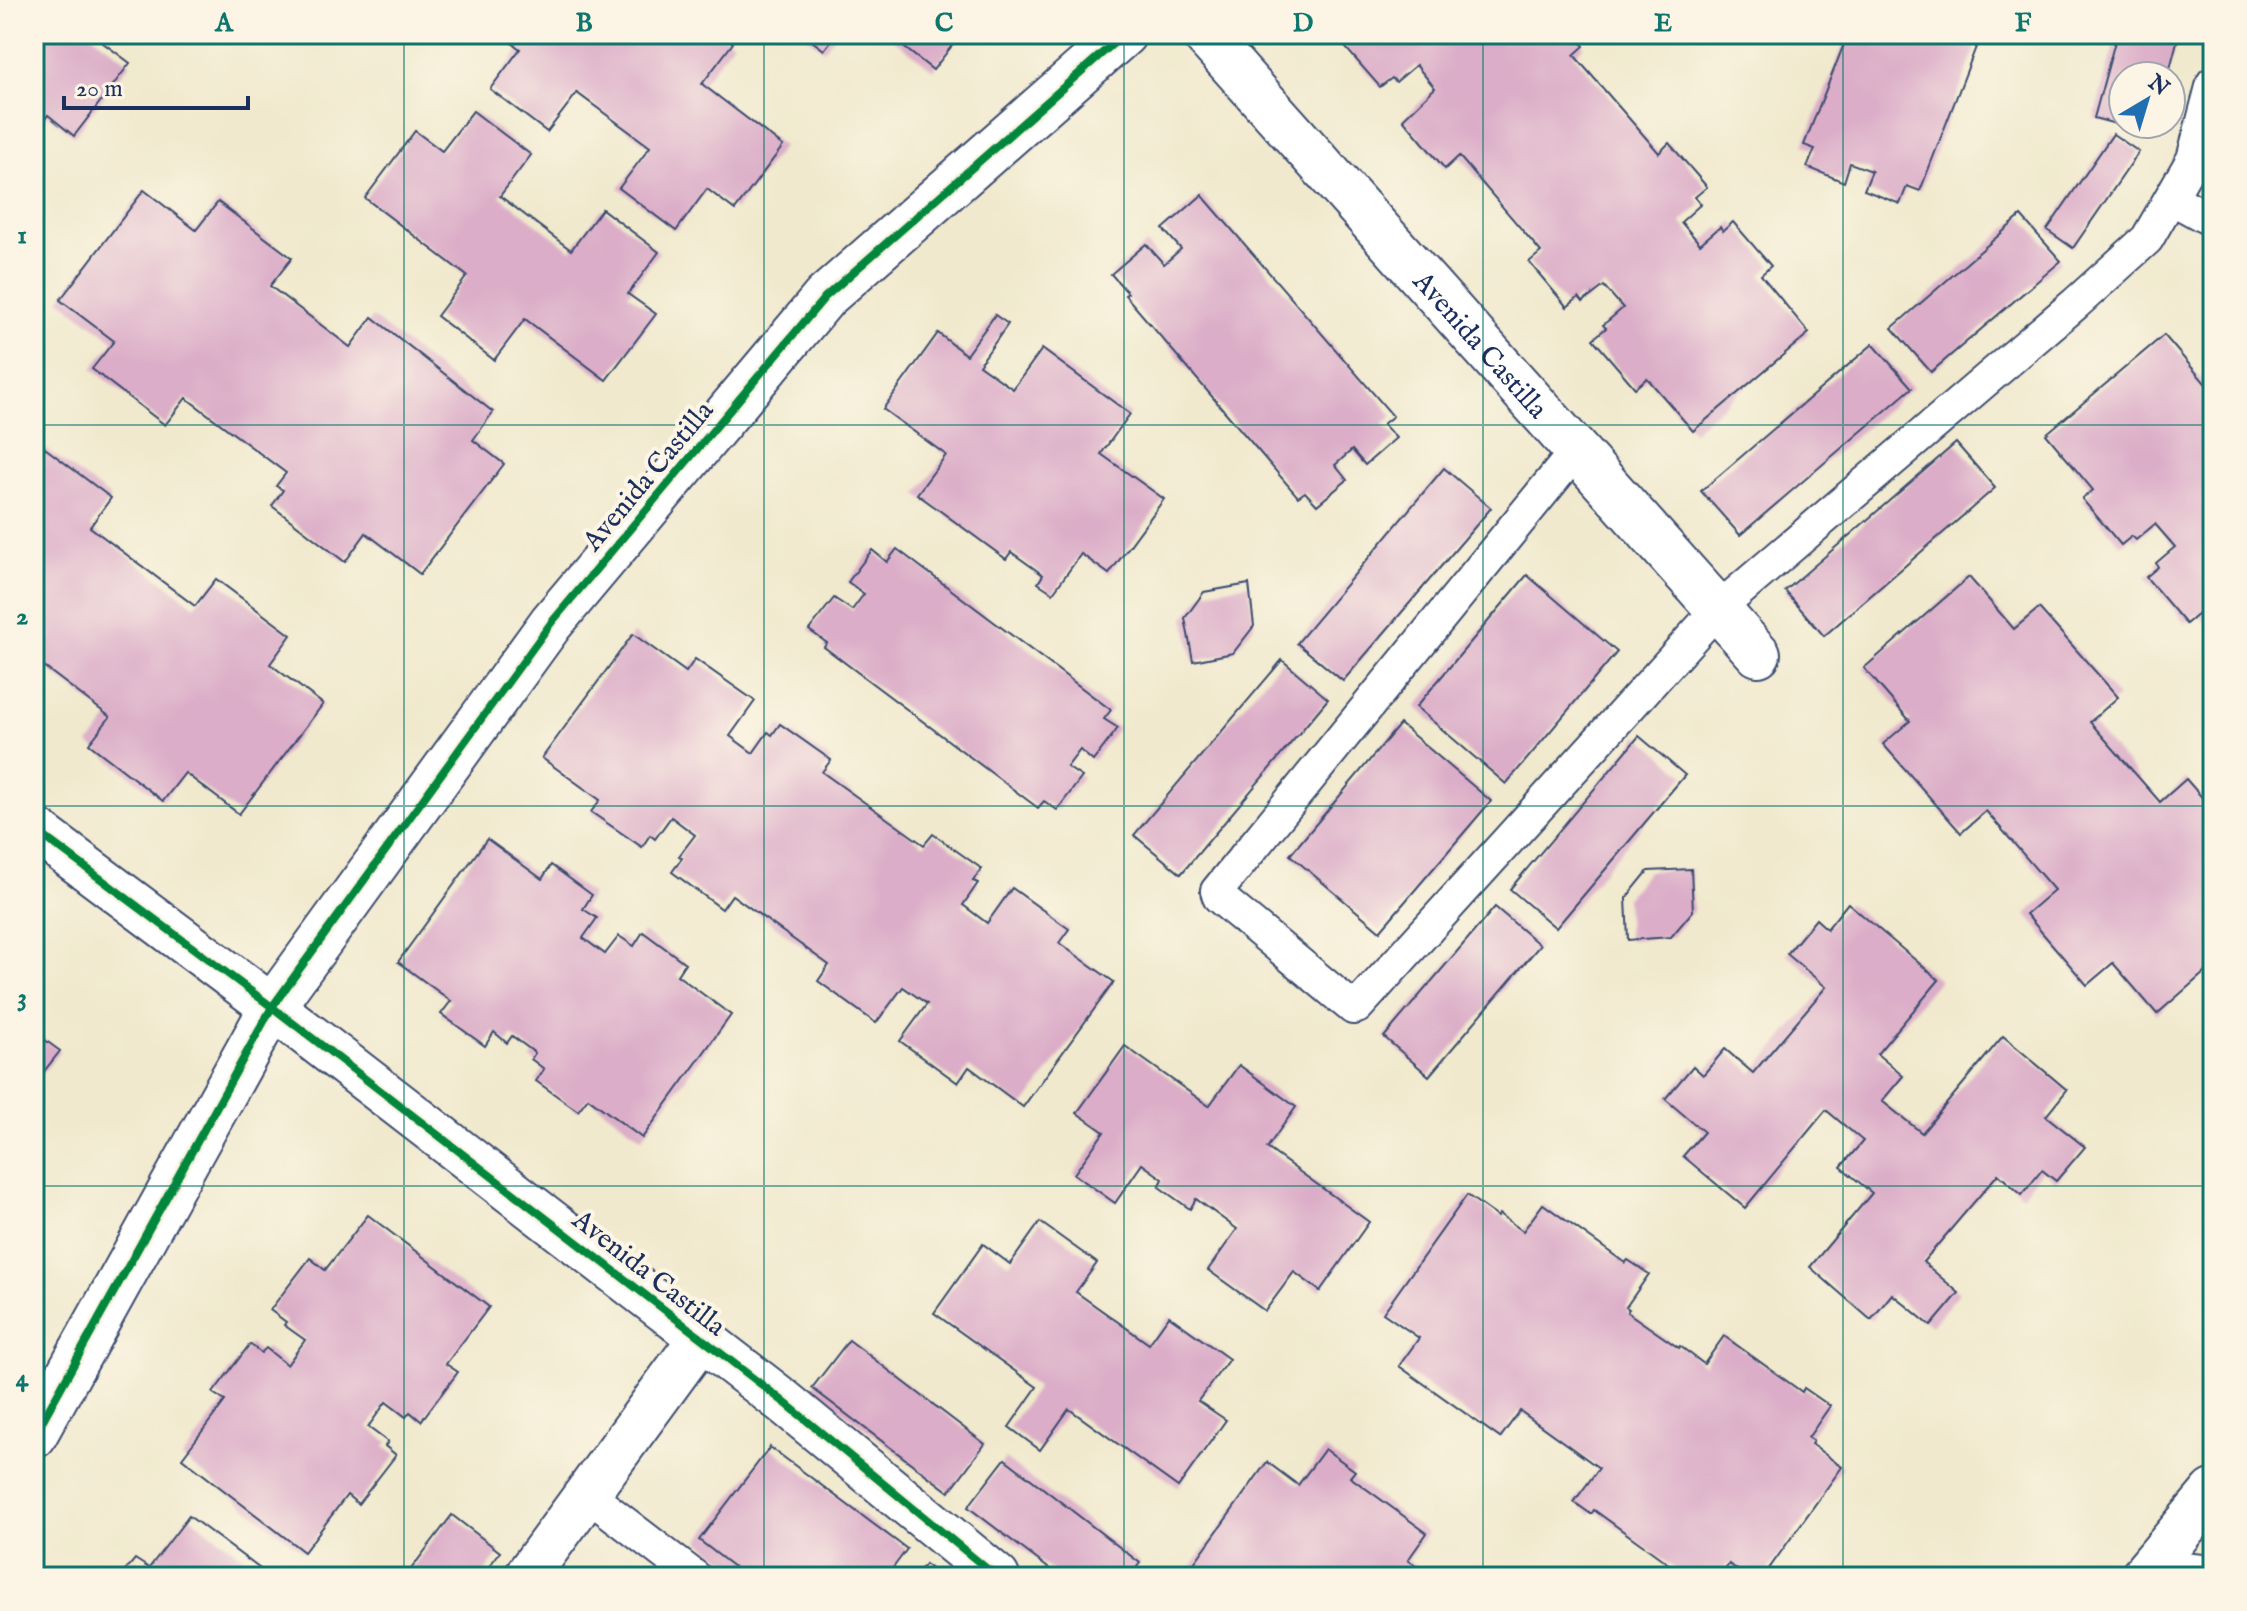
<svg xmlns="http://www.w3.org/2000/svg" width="2247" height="1611" font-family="'IM FELL English',serif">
  <rect width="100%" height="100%" fill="#fcf5e5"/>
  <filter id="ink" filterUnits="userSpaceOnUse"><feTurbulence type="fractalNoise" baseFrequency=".0125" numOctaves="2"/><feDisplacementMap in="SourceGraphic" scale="16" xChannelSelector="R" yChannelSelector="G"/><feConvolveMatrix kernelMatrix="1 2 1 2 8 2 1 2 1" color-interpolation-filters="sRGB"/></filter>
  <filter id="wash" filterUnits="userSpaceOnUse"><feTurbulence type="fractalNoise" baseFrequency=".006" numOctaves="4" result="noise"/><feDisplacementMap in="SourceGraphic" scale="32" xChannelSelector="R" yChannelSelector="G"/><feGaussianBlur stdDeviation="1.8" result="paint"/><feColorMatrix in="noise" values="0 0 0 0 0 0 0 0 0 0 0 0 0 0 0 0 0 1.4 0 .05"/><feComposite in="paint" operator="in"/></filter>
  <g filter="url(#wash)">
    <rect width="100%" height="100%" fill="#f0e9cd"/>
    <g id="blocks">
      <g fill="#dbadc8">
        <polygon points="34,34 91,34 130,63 74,136 48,115 34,133"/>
        <polygon points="500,34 636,34 645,41 650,34 720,34 733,43 702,84 783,146 735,210 707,189 676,231 619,188 650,147 577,93 547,132 490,89 520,49"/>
        <polygon points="803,34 836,34 824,50"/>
        <polygon points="887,34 961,34 933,70"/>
        <polygon points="1345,34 1574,34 1584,46 1574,55 1659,153 1669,143 1707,187 1695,197 1701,204 1681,222 1700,244 1720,227 1723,231 1733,222 1771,266 1761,275 1809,333 1693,431 1647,378 1635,388 1593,339 1606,328 1603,325 1623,308 1604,286 1583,302 1579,297 1567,307 1529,262 1541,252 1459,156 1445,169 1403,119 1435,88 1416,65 1396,82 1392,78 1380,87 1339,40"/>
        <polygon points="1848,34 1981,34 1920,191 1907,186 1900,204 1864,190 1872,171 1850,163 1844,182 1807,167 1815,149 1804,145"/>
        <polygon points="2117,34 2179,34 2168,76 2123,76 2123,124 2154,124 2152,134 2094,118"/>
        <polygon points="473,111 531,155 500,196 571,250 602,209 659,252 628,294 656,314 606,380 525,319 494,360 437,316 467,276 365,198 415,131 442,151"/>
        <polygon points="2113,134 2139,152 2073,248 2047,230"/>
        <polygon points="144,190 196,230 218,202 292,258 270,286 350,347 372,317 493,412 473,440 504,464 420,574 366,533 345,562 272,506 283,490 276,486 286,473 186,398 165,425 92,369 114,341 60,300"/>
        <polygon points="1202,195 1393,416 1383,424 1396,438 1365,465 1352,450 1335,465 1347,480 1317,505 1305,492 1298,497 1125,295 1128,293 1111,274 1146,244 1164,264 1181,249 1163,229"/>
        <polygon points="2021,216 2061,261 1931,372 1892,328"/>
        <polygon points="995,315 1008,324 979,365 1013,389 1042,349 1130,414 1101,454 1164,499 1109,574 1081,554 1053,593 1038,583 1043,575 1011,552 1006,559 917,494 946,455 883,409 938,333 966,355"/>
        <polygon points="2164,335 2210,389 2213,387 2213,632 2198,614 2186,624 2146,577 2158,567 2156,563 2175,547 2155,524 2136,540 2132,536 2121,545 2082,499 2093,490 2046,434"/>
        <polygon points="1873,344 1912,388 1740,535 1701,491"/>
        <polygon points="37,442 111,498 90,527 195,606 216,579 291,635 270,664 323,704 239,814 185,773 163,801 89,744 110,717 34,659 34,445"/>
        <polygon points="1956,443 1995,488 1824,636 1785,591"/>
        <polygon points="1444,468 1491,508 1343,681 1297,643"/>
        <polygon points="897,549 1111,710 1104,719 1118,728 1093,761 1080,750 1067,767 1082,777 1057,810 1044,801 1038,808 824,647 827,643 809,630 834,598 852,610 864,594 848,582 872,550 887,562"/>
        <polygon points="1527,575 1617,652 1506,784 1416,707"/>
        <polygon points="1969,577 2014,629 2039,608 2118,697 2090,722 2160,802 2186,779 2213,810 2213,965 2157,1014 2113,963 2087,985 2026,914 2054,890 1986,811 1961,833 1883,744 1910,721 1864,668"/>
        <polygon points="1249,584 1254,626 1233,653 1193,661 1185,618 1204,592"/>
        <polygon points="633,634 686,672 695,659 755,701 730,736 753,753 768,732 772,735 780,724 831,760 822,772 924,845 933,834 982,869 973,881 978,883 963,905 987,923 1012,888 1069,929 1059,943 1114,982 1023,1107 969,1067 958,1083 900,1041 927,1004 903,987 876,1023 818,981 829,965 732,895 722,909 672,872 682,858 679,856 695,835 671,817 655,839 650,835 642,847 591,812 600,800 542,758"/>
        <polygon points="1282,660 1328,699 1181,874 1134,835"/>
        <polygon points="1400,724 1491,801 1380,931 1290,855"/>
        <polygon points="1639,736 1685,775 1556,928 1510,889"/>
        <polygon points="487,839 542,879 551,865 592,895 583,909 597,918 583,938 605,954 619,936 634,946 643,932 685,963 677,975 731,1015 642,1138 588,1098 578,1111 536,1081 544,1069 531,1059 535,1053 512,1036 507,1043 494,1032 485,1046 441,1014 451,1001 398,962"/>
        <polygon points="1691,869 1693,911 1671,937 1628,940 1626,898 1648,871"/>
        <polygon points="1848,903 1939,980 1877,1054 1903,1076 1882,1101 1922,1133 2003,1036 2067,1090 2046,1116 2085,1147 2056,1181 2042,1170 2022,1195 1998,1174 1923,1262 1959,1293 1931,1326 1892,1294 1871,1320 1810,1267 1872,1193 1841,1167 1863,1141 1826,1110 1745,1208 1683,1156 1704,1132 1665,1099 1693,1066 1703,1075 1725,1049 1753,1073 1826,987 1787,954 1816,919 1827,929"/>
        <polygon points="1495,907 1540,945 1429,1076 1384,1037"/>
        <polygon points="34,1032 60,1051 34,1084"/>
        <polygon points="1125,1046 1209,1106 1239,1065 1296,1107 1267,1148 1369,1222 1320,1291 1294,1272 1265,1311 1208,1270 1237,1229 1196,1199 1190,1209 1159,1187 1163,1179 1142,1164 1115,1203 1074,1174 1104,1132 1077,1113"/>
        <polygon points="1467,1195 1498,1217 1499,1214 1523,1231 1543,1204 1625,1263 1628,1260 1649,1274 1626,1307 1629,1309 1627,1312 1679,1348 1680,1346 1704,1364 1724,1336 1802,1392 1804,1388 1830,1406 1808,1438 1813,1441 1811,1444 1842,1467 1763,1577 1748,1577 1729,1564 1720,1577 1680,1577 1674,1573 1677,1570 1594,1510 1591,1514 1574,1502 1599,1468 1520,1411 1500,1438 1399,1366 1419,1338 1383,1313"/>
        <polygon points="368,1215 489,1307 446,1364 458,1372 421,1421 410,1412 406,1417 386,1402 368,1427 388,1442 385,1446 396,1455 358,1504 347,1495 304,1552 182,1458 225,1401 213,1393 250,1344 261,1353 266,1348 287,1365 305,1340 284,1325 286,1322 270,1310 310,1258 325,1270"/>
        <polygon points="1040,1222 1097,1263 1076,1292 1149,1344 1169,1316 1229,1359 1198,1401 1226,1420 1178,1487 1069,1409 1040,1450 1009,1427 1037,1387 934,1313 983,1244 1010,1264"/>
        <polygon points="849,1340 985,1444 949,1492 812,1388"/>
        <polygon points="770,1447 907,1549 886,1577 747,1577 699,1540"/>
        <polygon points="1325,1449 1355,1471 1350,1477 1427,1533 1408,1560 1432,1577 1184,1577 1267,1462 1298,1485"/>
        <polygon points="1005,1459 1140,1563 1129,1577 1060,1577 968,1507"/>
        <polygon points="452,1515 500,1552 481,1577 405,1577"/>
        <polygon points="189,1516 271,1577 120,1577 135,1559 149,1568"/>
        <polygon points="925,1564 942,1577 915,1577"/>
      </g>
    </g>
  </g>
  <g filter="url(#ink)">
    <use href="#blocks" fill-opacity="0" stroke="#3b4b6f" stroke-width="2"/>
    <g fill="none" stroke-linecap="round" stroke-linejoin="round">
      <defs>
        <g id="service">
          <polyline points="2171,198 2213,221"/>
          <polyline points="1577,450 1217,891 1219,897 1353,1008 1357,1007 1718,609 2075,304 2147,239 2193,159 2213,83"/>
          <polyline points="588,1495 695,1577"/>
          <polyline points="2151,1566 2213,1572"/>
        </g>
        <g id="minor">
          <path id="s1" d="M1204 34 1758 654"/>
          <polyline points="34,829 272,1007 784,1402 997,1577"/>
          <polyline points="34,1436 272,1007 551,623 825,297 1124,34"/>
          <polyline points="526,1577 701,1338"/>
          <polyline points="2142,1577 2213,1492"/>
        </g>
      </defs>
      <use href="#service" stroke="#3b4b6f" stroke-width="36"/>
      <use href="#minor" stroke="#3b4b6f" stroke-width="48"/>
      <use href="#service" stroke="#fff" stroke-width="32"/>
      <use href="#minor" stroke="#fff" stroke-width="44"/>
      <defs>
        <g id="cycleway">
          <polyline points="34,829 272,1007 784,1402 997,1577"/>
          <polyline points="34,1436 272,1007 551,623 825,297 1124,34"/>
        </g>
      </defs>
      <use href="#cycleway" stroke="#fcf5e5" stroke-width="13"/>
      <use href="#cycleway" stroke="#00873e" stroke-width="8"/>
    </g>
  </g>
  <path fill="none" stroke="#0f766e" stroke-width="2" stroke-opacity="0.55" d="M404 34V1577M764 34V1577M1124 34V1577M1483 34V1577M1843 34V1577M34 425H2213M34 806H2213M34 1186H2213"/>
  <g text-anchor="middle" stroke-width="8" stroke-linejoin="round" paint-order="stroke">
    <g font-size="28" fill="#1b2f5e" stroke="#fcf5e5">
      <text dy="10" stroke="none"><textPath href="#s1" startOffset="416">Avenida Castilla</textPath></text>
      <text transform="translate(647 475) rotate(-50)" y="10">Avenida Castilla</text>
      <text transform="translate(650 1272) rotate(38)" y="10">Avenida Castilla</text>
    </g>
  </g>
  <rect width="2247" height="1611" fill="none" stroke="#fcf5e5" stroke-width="88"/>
  <g transform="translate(2147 100) rotate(38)"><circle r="38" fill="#fcf5e5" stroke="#a2a6af" stroke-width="2"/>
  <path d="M0-6L14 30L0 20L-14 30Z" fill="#1f6fb2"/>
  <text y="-12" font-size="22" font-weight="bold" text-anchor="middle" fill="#1b2f5e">N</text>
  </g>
  <path d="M64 96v12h184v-12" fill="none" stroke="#1b2f5e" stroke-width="4"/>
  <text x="76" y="96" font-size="24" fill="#1b2f5e" stroke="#fcf5e5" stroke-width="6" paint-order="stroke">20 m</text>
  <rect x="44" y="44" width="2159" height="1523" fill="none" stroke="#0f766e" stroke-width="3"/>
  <g font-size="26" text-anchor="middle" font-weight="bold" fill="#0f766e">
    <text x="224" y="31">A</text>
    <text x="584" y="31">B</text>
    <text x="944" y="31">C</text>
    <text x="1303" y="31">D</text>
    <text x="1663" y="31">E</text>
    <text x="2023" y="31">F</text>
    <text x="22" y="243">1</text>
    <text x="22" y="624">2</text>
    <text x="22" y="1005">3</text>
    <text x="22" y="1386">4</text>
  </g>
</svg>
